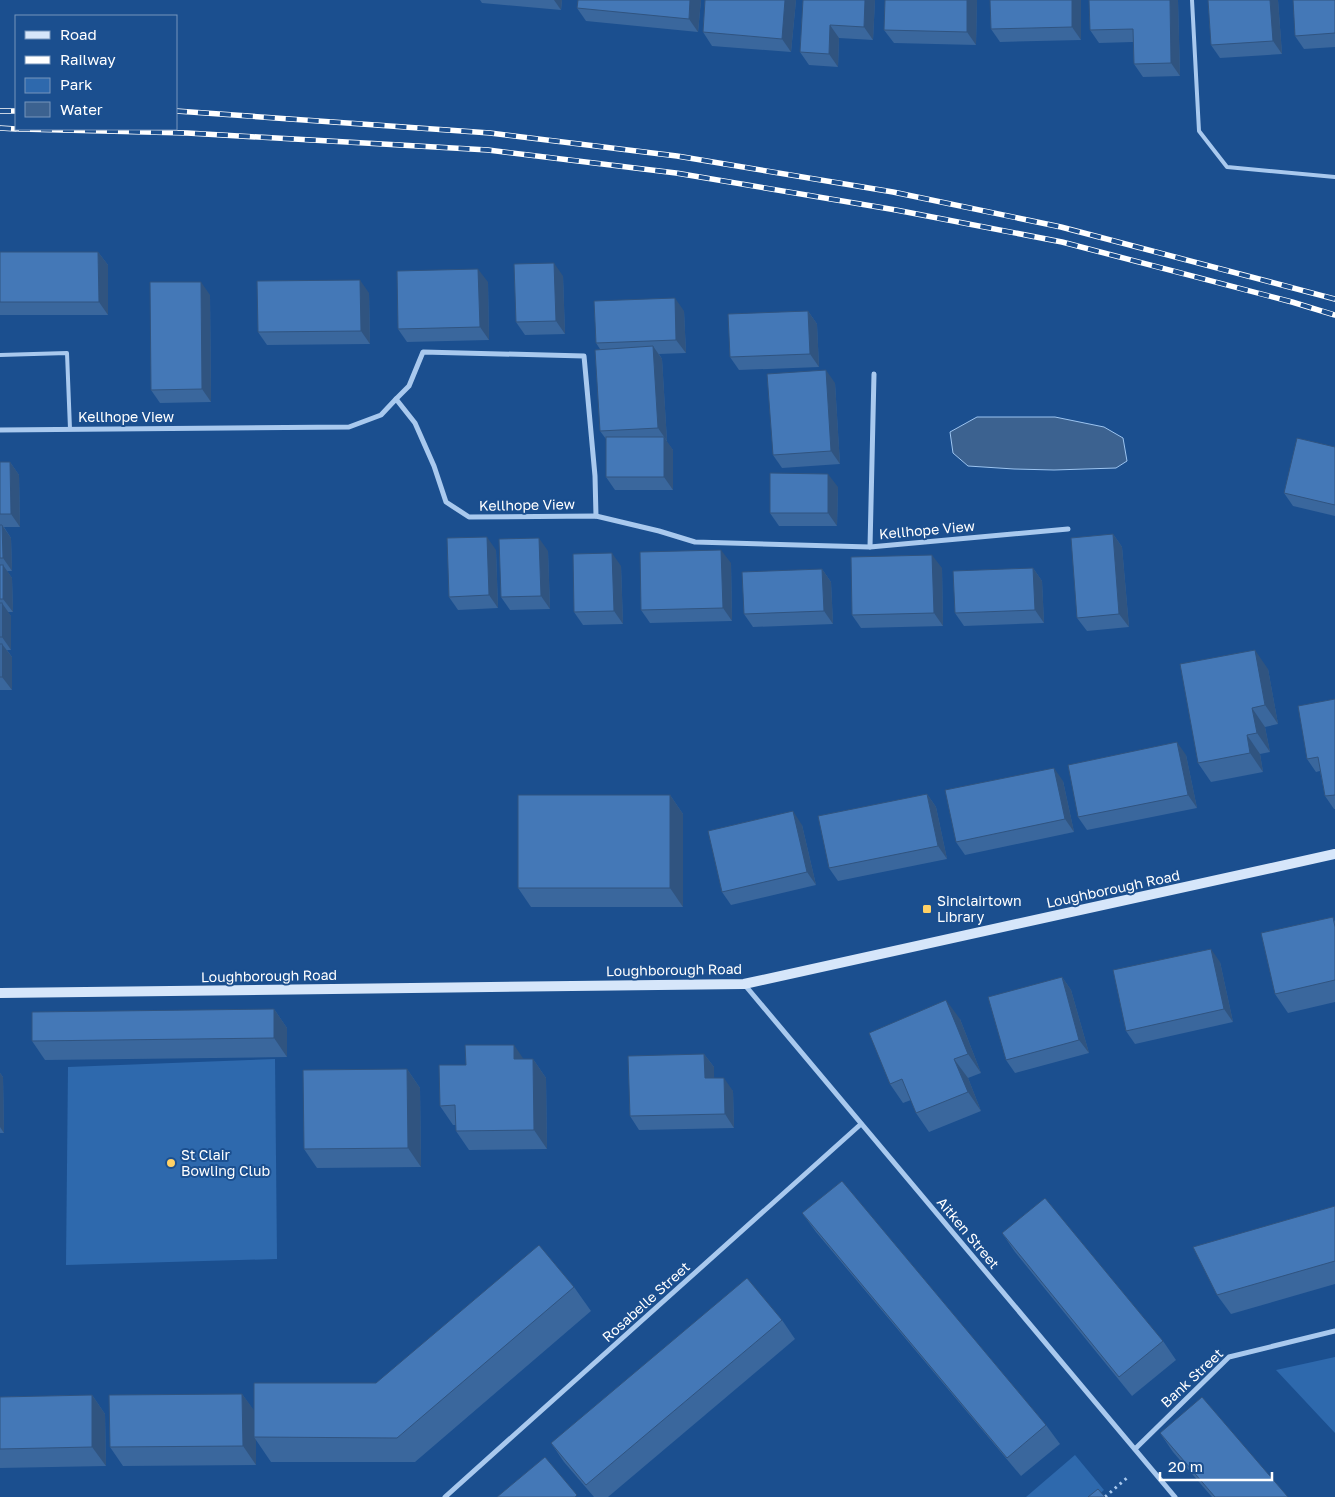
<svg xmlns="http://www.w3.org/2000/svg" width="1335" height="1497" font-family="'Golos Text',sans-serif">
  <rect width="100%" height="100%" fill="#1b4f8f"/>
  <g fill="#2e69ad">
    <polygon points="275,1059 277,1259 66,1265 68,1067"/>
    <polygon points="1335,1357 1335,1433 1276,1370"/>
    <polygon points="1075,1455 1104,1490 1096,1497 1026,1497"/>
  </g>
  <polygon fill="#3c6290" stroke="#9cc4f0" points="977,417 1055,417 1104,427 1123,438 1127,461 1116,468 1054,470 1014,469 968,466 953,453 950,432"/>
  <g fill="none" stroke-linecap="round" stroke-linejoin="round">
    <polyline stroke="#a9c9ee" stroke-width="3" stroke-dasharray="2.5 4" stroke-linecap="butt" points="1105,1497 1128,1477"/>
    <g stroke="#a9c9ee" stroke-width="4">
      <polyline points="1192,0 1199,131 1227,167 1335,177"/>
      <polyline points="0,355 67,353 70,429"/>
    </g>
    <g stroke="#a9c9ee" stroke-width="5">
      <polyline points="396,399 409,386 423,352 584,356 595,476 596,516"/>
      <polyline points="0,430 349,427 381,415 396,399 415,423 434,466 446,502 469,517 596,516 659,531 695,542 870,547 1068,529"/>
      <polyline points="870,547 874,374"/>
      <polyline points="744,984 1175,1497"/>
      <polyline points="1135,1449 1229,1357 1335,1331"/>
      <polyline points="445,1497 861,1124"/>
    </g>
    <polyline stroke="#d6e6fa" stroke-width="10" points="0,993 744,984 1335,854"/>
    <defs>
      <g id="rail">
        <polyline points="0,111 16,111"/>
        <polyline points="176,111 490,133 677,156 893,192 1061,227 1335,299"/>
        <polyline points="0,128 16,129"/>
        <polyline points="19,129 187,133 488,150 676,173 896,210 1062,242 1292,302 1335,315"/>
      </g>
    </defs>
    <use href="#rail" stroke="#fff" stroke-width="5.5"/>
    <use href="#rail" stroke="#1b4f8f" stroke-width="4" stroke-dasharray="11" stroke-linecap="butt"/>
  </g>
  <g fill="#3a679d">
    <polygon points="480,0 562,0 561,10 482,3"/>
    <polygon points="701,0 698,32 586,21 577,8"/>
    <polygon points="705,0 796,0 791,52 712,46 703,32"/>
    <polygon points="803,0 875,0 873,40 839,38 838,67 809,65 800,52"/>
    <polygon points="885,0 977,0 976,45 894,43 884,30"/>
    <polygon points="990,0 1081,0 1081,40 1000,42 991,29"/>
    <polygon points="1178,0 1180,76 1143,77 1134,64 1133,42 1099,43 1090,30"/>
    <polygon points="1208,0 1278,0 1282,54 1220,58 1211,45"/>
    <polygon points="1335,0 1335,47 1304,49 1295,36"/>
    <polygon points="0,252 98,252 108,265 108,315 0,315"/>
    <polygon points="563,276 565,334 525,335 516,322"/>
    <polygon points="488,282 489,340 407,342 398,329"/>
    <polygon points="369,293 370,344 267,345 258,332"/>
    <polygon points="210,295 211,402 160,403 151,390"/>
    <polygon points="684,311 686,353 659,354 662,359 667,441 666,441 673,450 673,490 615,490 606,477 606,439 600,431 600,349 596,343"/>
    <polygon points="808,311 817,324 819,367 739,370 730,357"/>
    <polygon points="835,383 840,464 782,468 773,455"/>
    <polygon points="1335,447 1335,516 1293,506 1284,493"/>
    <polygon points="0,462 10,462 19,475 20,527 4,527 11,538 12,571 7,571 12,578 13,612 7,612 11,616 11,650 7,650 12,657 12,690 0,690"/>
    <polygon points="838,487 837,526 779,526 770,513"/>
    <polygon points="1113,534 1122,547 1129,627 1087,631 1077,618"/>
    <polygon points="496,550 498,608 458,610 449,597"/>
    <polygon points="548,551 550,609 510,610 501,597"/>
    <polygon points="731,563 732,621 650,623 641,610"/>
    <polygon points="621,566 623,624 583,625 574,612"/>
    <polygon points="942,568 943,626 861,628 852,615"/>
    <polygon points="1033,568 1042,581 1044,623 964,626 955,613"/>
    <polygon points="822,569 831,582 833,624 753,627 744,614"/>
    <polygon points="1268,669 1278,724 1265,727 1270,752 1260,754 1263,772 1211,782 1198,763"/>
    <polygon points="1335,699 1335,809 1334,809 1325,796 1320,771 1316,772 1307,759"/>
    <polygon points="1186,755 1197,808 1087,830 1078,817"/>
    <polygon points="1063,781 1074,832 965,855 956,842"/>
    <polygon points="927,794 936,807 947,859 838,881 829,868"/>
    <polygon points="670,795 683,814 683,907 531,907 518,888"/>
    <polygon points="802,825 816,885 731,905 722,892"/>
    <polygon points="1335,920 1335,1002 1288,1013 1275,994"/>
    <polygon points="1220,962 1233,1022 1135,1044 1126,1031"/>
    <polygon points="1062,977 1071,990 1089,1053 1015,1073 1006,1060"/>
    <polygon points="274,1009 287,1028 287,1057 45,1060 32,1041"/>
    <polygon points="960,1019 981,1073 968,1078 981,1111 929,1132 916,1113 911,1100 903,1103 890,1084"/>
    <polygon points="704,1054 714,1067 714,1078 733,1091 734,1128 639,1130 630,1116"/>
    <polygon points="524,1059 533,1059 546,1078 547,1149 469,1150 456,1131 456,1125 453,1125 440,1106 466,1065"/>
    <polygon points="407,1069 420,1088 421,1167 317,1168 304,1149"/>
    <polygon points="0,1073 3,1077 4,1133 0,1133"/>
    <polygon points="1335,1206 1335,1284 1231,1314 1217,1295"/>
    <polygon points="802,1213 1046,1425 1060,1444 1021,1476 816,1232"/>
    <polygon points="1002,1233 1163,1341 1176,1360 1132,1396 1015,1252"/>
    <polygon points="574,1287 591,1311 415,1462 271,1462 256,1440 256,1465 123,1466 110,1447 242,1394 254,1411 376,1383"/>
    <polygon points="782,1320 795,1339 608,1497 594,1497 564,1462 551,1443"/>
    <polygon points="92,1395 105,1414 106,1466 0,1468 0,1397"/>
    <polygon points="1160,1433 1288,1497 1212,1497 1173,1452"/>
  </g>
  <g fill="#305480">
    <polygon points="554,0 562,0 561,10"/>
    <polygon points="690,0 701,0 698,32 689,19"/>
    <polygon points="785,0 796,0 791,52 782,39"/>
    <polygon points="865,0 875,0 873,40 864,27"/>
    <polygon points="967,0 977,0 976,45 967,32"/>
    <polygon points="1072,0 1081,0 1081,40 1072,27"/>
    <polygon points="1170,0 1178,0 1180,76 1171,63"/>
    <polygon points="1270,0 1278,0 1282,54 1273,41"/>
    <polygon points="830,25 839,38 838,67 829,54"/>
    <polygon points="98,252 108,265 108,315 99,302"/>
    <polygon points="554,263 563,276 565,334 556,321"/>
    <polygon points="478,269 488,282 489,340 480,327"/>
    <polygon points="360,280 369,293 370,344 361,331"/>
    <polygon points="201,282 210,295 211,402 202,389"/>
    <polygon points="675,298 684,311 686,353 676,340"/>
    <polygon points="808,311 817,324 819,367 810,354"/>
    <polygon points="653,346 662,359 667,441 658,428"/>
    <polygon points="826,370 835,383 840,464 831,451"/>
    <polygon points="664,437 673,450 673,490 664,477"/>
    <polygon points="10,462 19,475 20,527 11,514"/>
    <polygon points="828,474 838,487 837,526 828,513"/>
    <polygon points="2,525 11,538 12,571 3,558"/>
    <polygon points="1113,534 1122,547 1129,627 1119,614"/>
    <polygon points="487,537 496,550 498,608 489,595"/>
    <polygon points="539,538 548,551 550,609 541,596"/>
    <polygon points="721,550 731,563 732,621 723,608"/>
    <polygon points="612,553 621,566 623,624 614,611"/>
    <polygon points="932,555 942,568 943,626 934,613"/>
    <polygon points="3,565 12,578 13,612 3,599"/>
    <polygon points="1033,568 1042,581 1044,623 1035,610"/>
    <polygon points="822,569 831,582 833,624 824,611"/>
    <polygon points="2,603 11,616 11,650 2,637"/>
    <polygon points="2,644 12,657 12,690 2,677"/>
    <polygon points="1255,650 1268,669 1278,724 1265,705"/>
    <polygon points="1252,708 1265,727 1270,752 1257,733"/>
    <polygon points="1247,735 1260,754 1263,772 1250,753"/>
    <polygon points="1177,742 1186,755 1197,808 1188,795"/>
    <polygon points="1054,768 1063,781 1074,832 1065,819"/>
    <polygon points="927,794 936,807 947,859 938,846"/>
    <polygon points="670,795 683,814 683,907 670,888"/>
    <polygon points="793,811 802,825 816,885 807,872"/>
    <polygon points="1211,949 1220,962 1233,1022 1224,1009"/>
    <polygon points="1062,977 1071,990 1089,1053 1079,1040"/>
    <polygon points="946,1000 960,1019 981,1073 968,1054"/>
    <polygon points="274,1009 287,1028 287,1057 274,1038"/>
    <polygon points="514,1045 527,1064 514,1059"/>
    <polygon points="704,1054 714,1067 714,1091 705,1078"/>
    <polygon points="533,1059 546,1078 547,1149 534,1130"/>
    <polygon points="954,1059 968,1078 981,1111 968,1092"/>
    <polygon points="407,1069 420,1088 421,1167 408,1148"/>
    <polygon points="0,1073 3,1077 4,1133 0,1127"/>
    <polygon points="724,1078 733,1091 734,1128 725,1114"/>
    <polygon points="242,1394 256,1413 254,1437 256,1440 256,1465 243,1446"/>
    <polygon points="92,1395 105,1414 106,1466 92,1447"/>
  </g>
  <g fill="#4478b7" stroke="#305480">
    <polygon points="578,0 690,0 689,19 577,8"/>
    <polygon points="705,0 785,0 782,39 703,32"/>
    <polygon points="803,0 865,0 864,27 830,25 829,54 800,52"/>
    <polygon points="885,0 967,0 967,32 884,30"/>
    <polygon points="990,0 1072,0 1072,27 991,29"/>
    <polygon points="1089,0 1170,0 1171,63 1134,64 1133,29 1090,30"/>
    <polygon points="1208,0 1270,0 1273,41 1211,45"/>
    <polygon points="1293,0 1335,0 1335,33 1295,36"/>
    <polygon points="0,252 98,252 99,302 0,302"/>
    <polygon points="554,263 556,321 516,322 514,264"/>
    <polygon points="478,269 480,327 398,329 397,271"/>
    <polygon points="360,280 361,331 258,332 257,281"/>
    <polygon points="150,282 201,282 202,389 151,390"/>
    <polygon points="675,298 676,340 596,343 594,301"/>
    <polygon points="808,311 810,354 730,357 728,314"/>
    <polygon points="653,346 658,428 600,431 595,350"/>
    <polygon points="826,370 831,451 773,455 767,374"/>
    <rect x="606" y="437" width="58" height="40"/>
    <polygon points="1297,438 1335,447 1335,505 1284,493"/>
    <polygon points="0,462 10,462 11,514 0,514"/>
    <polygon points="770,473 828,474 828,513 770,513"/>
    <polygon points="0,525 2,525 3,558 0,558"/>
    <polygon points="1113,534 1119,614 1077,618 1071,538"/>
    <polygon points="487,537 489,595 449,597 447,538"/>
    <polygon points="539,538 541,596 501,597 499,539"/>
    <polygon points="721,550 723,608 641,610 640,552"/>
    <polygon points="612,553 614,611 574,612 573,554"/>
    <polygon points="932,555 934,613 852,615 851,557"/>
    <rect x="0" y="565" width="3" height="34"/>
    <polygon points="1033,568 1035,610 955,613 953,571"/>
    <polygon points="822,569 824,611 744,614 742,572"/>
    <rect x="0" y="603" width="2" height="34"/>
    <rect x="0" y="644" width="2" height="33"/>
    <polygon points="1255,650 1265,705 1252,708 1257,733 1247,735 1250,753 1198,763 1180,664"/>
    <polygon points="1335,699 1335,795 1325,796 1318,757 1307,759 1298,706"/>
    <polygon points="1177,742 1188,795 1078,817 1068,765"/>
    <polygon points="1054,768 1065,819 956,842 945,790"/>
    <polygon points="927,794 938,846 829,868 818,816"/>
    <rect x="518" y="795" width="152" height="93"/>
    <polygon points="793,811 807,872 722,892 708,831"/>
    <polygon points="1333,917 1335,927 1335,980 1275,994 1261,933"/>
    <polygon points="1211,949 1224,1009 1126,1031 1113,970"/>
    <polygon points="1062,977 1079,1040 1006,1060 988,997"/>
    <polygon points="946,1000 968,1054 954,1059 968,1092 916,1113 902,1079 890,1084 869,1033"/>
    <polygon points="274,1009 274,1038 32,1041 32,1012"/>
    <polygon points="465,1045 514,1045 514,1059 533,1059 534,1130 456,1131 455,1105 440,1106 439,1065 466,1065"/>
    <polygon points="704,1054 705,1078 724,1078 725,1114 630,1116 628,1056"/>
    <polygon points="407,1069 408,1148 304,1149 303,1070"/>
    <polygon points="842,1181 1046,1425 1007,1458 802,1213"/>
    <polygon points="1045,1198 1163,1341 1119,1377 1002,1233"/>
    <polygon points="1335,1206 1335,1261 1217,1295 1193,1247"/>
    <polygon points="539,1245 574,1287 397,1438 254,1437 254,1383 376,1383"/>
    <polygon points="747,1278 782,1320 586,1485 551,1443"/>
    <polygon points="242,1394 243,1446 110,1447 109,1395"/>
    <polygon points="92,1395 92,1447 0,1449 0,1397"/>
    <polygon points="1202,1397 1288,1497 1215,1497 1160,1433"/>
    <polygon points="545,1457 577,1495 575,1497 497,1497"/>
    <polygon points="1098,1489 1105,1497 1088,1497"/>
  </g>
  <g fill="#ffd166" stroke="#1b4f8f" stroke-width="2">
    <rect x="922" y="904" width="10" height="10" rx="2.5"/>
    <circle cx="171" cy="1163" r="5"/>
  </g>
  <g text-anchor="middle" stroke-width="4" stroke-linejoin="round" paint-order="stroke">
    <g font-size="14" fill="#fff" stroke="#1b4f8f">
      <text x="126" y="422">Kellhope View</text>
      <text transform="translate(527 505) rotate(-1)" y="5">Kellhope View</text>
      <text transform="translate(927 530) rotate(-5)" y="5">Kellhope View</text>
      <text transform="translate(1113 889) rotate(-12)" y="5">Loughborough Road</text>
      <text transform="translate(674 970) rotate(-1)" y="5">Loughborough Road</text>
      <text transform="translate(269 976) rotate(-1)" y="5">Loughborough Road</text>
      <text transform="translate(968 1233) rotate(50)" y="5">Aitken Street</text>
      <text transform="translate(646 1302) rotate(-42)" y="5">Rosabelle Street</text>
      <text transform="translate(1192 1378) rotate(-43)" y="5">Bank Street</text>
    </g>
    <g font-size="14" fill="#fff" stroke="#1b4f8f" text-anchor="start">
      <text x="937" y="906">Sinclairtown<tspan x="937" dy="16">Library</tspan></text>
      <text x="181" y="1160">St Clair<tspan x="181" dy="16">Bowling Club</tspan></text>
    </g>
  </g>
  <rect x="15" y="15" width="162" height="115" fill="#1b4f8f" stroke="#7695bc"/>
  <rect x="25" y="31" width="25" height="8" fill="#d6e6fa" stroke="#7695bc"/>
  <text x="60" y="40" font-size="15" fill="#ffffff">Road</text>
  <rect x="25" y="56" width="25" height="8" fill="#ffffff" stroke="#7695bc"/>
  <text x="60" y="65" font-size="15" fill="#ffffff">Railway</text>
  <rect x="25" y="78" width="25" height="15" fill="#2e69ad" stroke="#7695bc"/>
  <text x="60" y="90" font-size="15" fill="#ffffff">Park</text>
  <rect x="25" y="102" width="25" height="15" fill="#3c6290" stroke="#7695bc"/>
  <text x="60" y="115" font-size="15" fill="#ffffff">Water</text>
  <path d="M1160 1472v8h112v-8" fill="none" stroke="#ffffff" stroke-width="2.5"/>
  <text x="1168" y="1472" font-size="15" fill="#ffffff" stroke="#1b4f8f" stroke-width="4" paint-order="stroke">20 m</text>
</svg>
